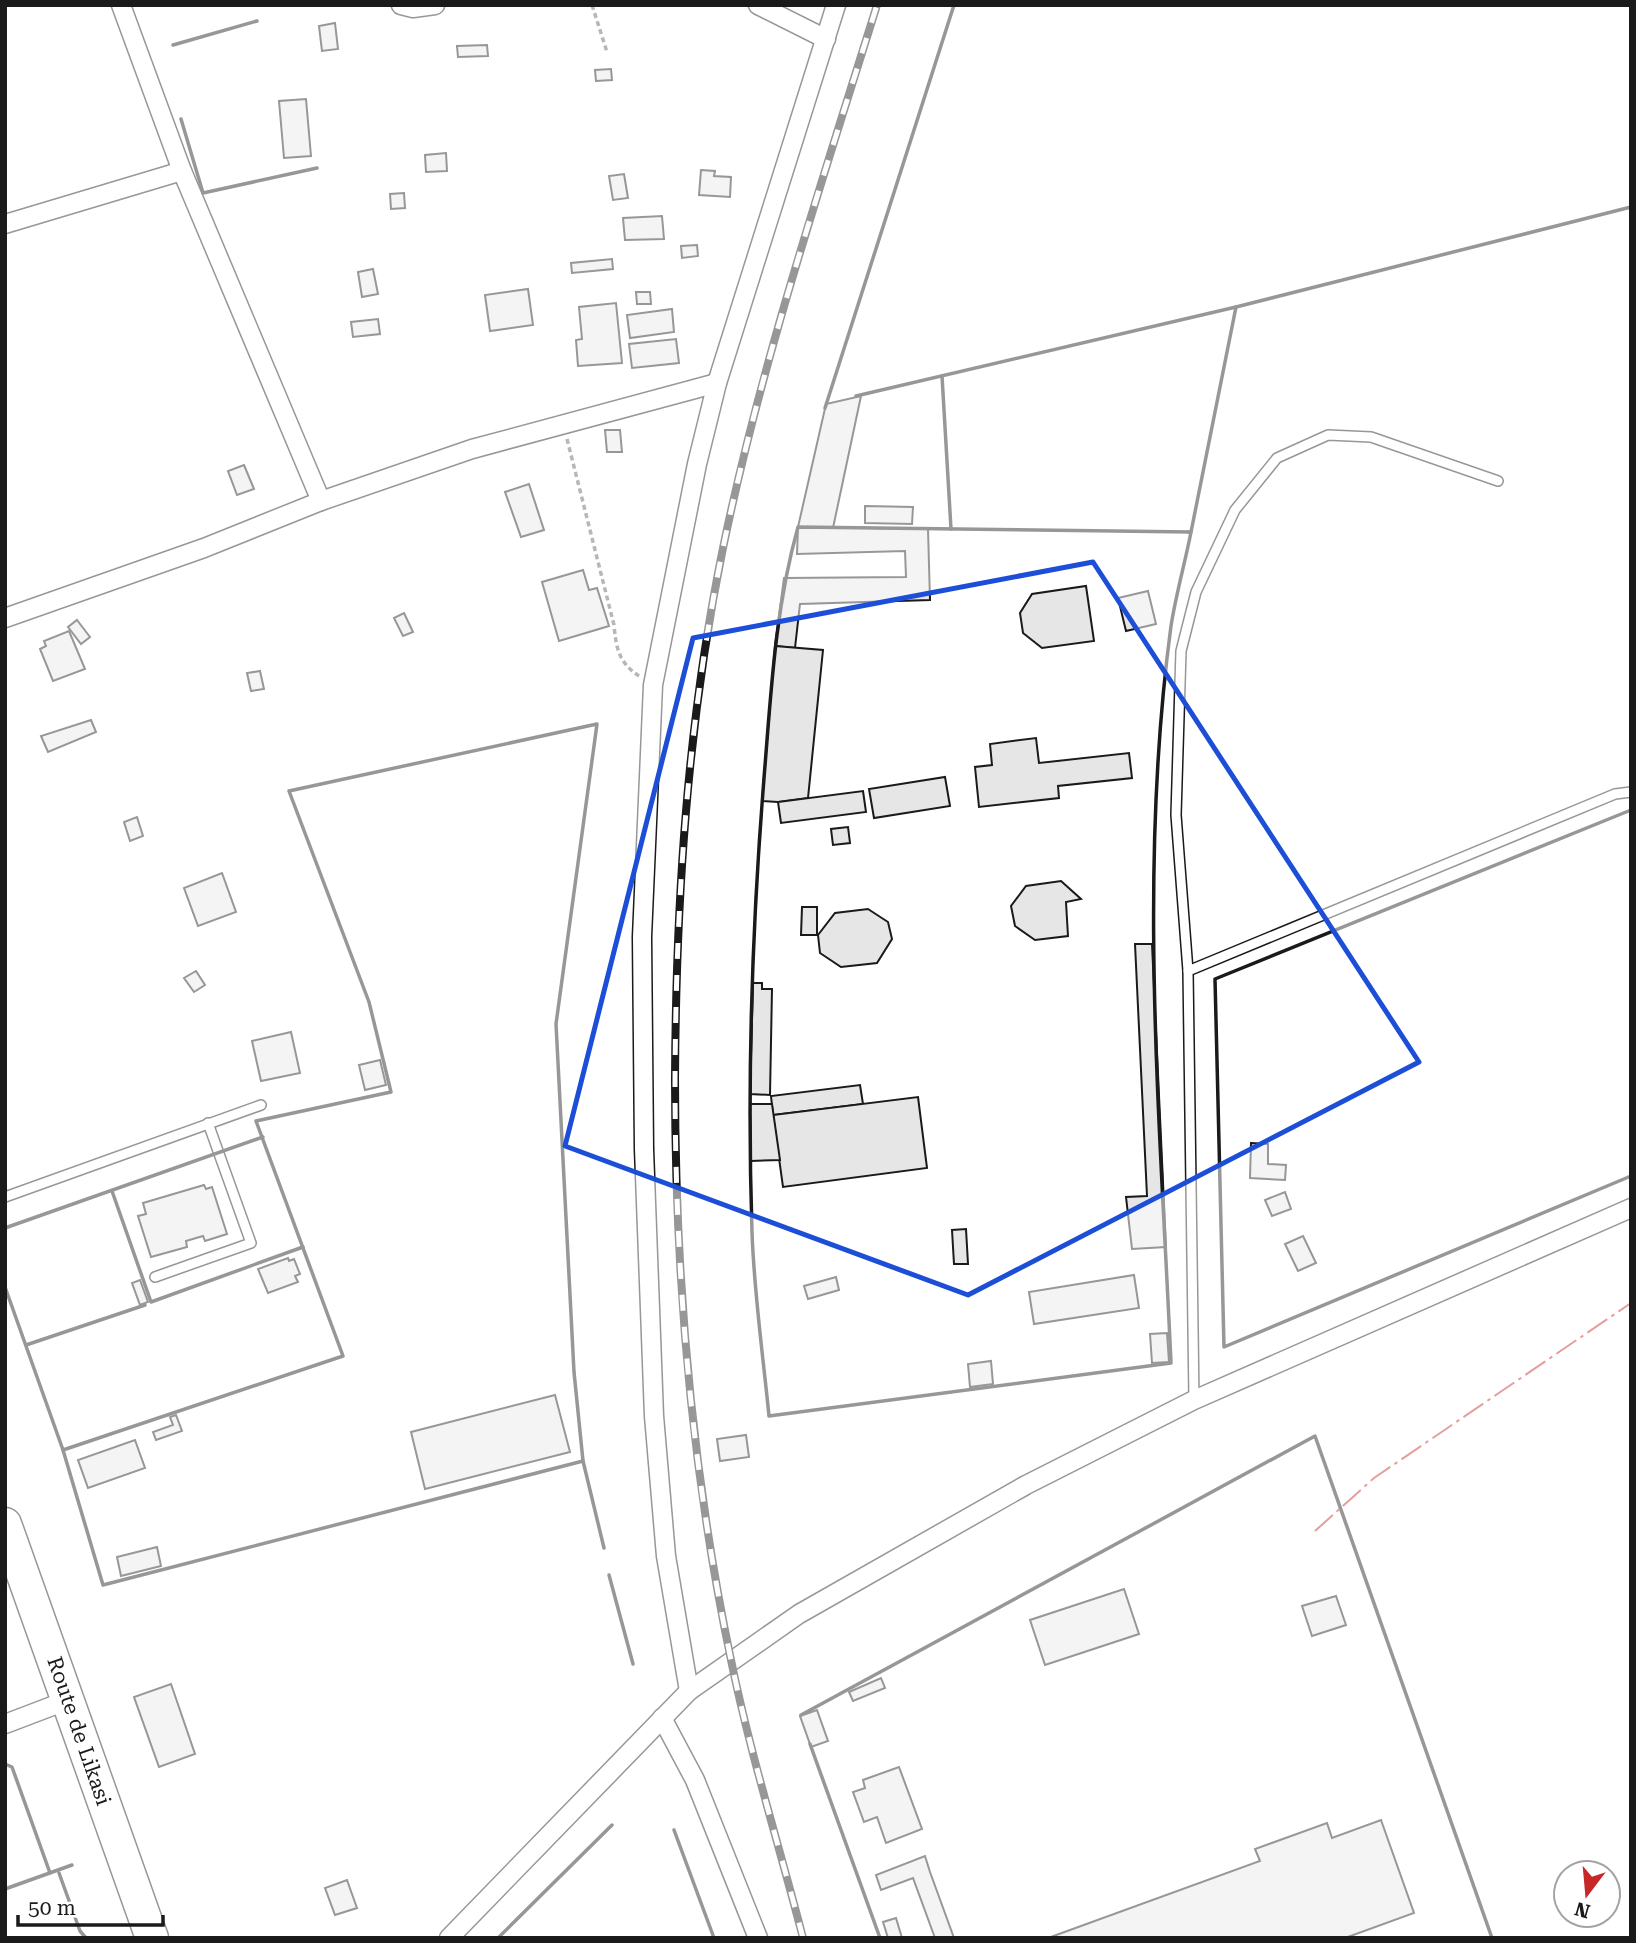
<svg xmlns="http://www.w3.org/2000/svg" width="1636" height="1943" font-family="'Roboto Serif',serif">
  <rect width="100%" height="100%" fill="#fff"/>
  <g fill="#e6e6e6" stroke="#1a1a1a" stroke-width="2">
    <polygon points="335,23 338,49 322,51 319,26"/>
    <polygon points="487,45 488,56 458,57 457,46"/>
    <polygon points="611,69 612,80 596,81 595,70"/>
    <polygon points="306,99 311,156 284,158 279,101"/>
    <polygon points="446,153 447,171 426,172 425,155"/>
    <polygon points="701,170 715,171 714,176 731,177 730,197 699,195"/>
    <polygon points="624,174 628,198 613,200 609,176"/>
    <polygon points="404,193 405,208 391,209 390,194"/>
    <polygon points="662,216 664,239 625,240 623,218"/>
    <polygon points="697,245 698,256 682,258 681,246"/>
    <polygon points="612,259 613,269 572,273 571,263"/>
    <polygon points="373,269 378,294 362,297 358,272"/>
    <polygon points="528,289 533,325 490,331 485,295"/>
    <polygon points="636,292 650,292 651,304 637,304"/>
    <polygon points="616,303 622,363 578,366 576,340 582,339 579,307"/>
    <polygon points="672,309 674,332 630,338 627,315"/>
    <polygon points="378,319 380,334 353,337 351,322"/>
    <polygon points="676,339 679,363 632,368 629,344"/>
    <polygon points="861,396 833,528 798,527 826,404"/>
    <polygon points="605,430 620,430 622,452 607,452"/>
    <polygon points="244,465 254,489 237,495 228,471"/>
    <polygon points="529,484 544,530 521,537 505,492"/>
    <polygon points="865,506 913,507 912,524 865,523"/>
    <polygon points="798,527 928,529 930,600 800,604 795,648 775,646 784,578 906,577 905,551 797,554"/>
    <polygon points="583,570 589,590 597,588 609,626 559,641 542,582"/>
    <polygon points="1086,586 1094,641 1042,648 1023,633 1020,613 1032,594"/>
    <polygon points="1148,591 1156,624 1126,631 1118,598"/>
    <polygon points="404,613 413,632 403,636 394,618"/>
    <polygon points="77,620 90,637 81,644 68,627"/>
    <polygon points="69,631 85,669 53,681 40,649 46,646 44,641"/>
    <polygon points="775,646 823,650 808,798 778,802 762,801"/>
    <polygon points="260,671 264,689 251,691 247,673"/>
    <polygon points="91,720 96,732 48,752 41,736"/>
    <polygon points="1036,738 1039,763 1129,753 1132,778 1058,786 1059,798 979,807 975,767 992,765 990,744"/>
    <polygon points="945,777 950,806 874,818 869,789"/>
    <polygon points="863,791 866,812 781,823 778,802"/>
    <polygon points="137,817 143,836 130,841 124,822"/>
    <polygon points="848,827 850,843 833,845 831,829"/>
    <polygon points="222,873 236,912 198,926 184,888"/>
    <polygon points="1061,881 1081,899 1066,902 1068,936 1035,940 1015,926 1011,906 1026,886"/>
    <polygon points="802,907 817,907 817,935 801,935"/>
    <polygon points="868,909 888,922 892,939 877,963 841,967 820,953 818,935 835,913"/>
    <polygon points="1135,944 1152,944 1166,1247 1132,1249 1126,1197 1147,1196"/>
    <polygon points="196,971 205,985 194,992 184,978"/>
    <polygon points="753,983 762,983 762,989 772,989 770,1095 750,1094"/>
    <polygon points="291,1032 300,1073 261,1081 252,1041"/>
    <polygon points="380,1060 386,1085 365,1090 359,1065"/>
    <polygon points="860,1085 863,1104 773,1115 771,1096"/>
    <polygon points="918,1097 927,1168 783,1187 773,1115"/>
    <polygon points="750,1104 772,1104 780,1160 751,1161"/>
    <polygon points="1251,1143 1268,1144 1268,1164 1286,1165 1285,1180 1250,1178"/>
    <polygon points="204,1185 206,1189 212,1187 227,1234 205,1241 203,1236 186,1241 187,1247 151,1257 138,1216 146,1214 143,1203"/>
    <polygon points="1285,1192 1291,1209 1272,1216 1265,1200"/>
    <polygon points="966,1229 968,1264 954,1264 952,1230"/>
    <polygon points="1303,1236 1316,1263 1298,1271 1285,1244"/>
    <polygon points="288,1258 289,1261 294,1259 300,1274 295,1276 298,1282 268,1293 258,1269"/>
    <polygon points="1134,1275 1139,1308 1034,1324 1029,1292"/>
    <polygon points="836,1277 839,1290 808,1299 804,1286"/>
    <polygon points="140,1280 148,1302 140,1305 132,1283"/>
    <polygon points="1167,1333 1169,1362 1152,1363 1150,1334"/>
    <polygon points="991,1361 993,1384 970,1387 968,1364"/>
    <polygon points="555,1395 570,1452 425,1489 411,1432"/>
    <polygon points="176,1415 182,1431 156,1440 153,1432 173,1425 170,1417"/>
    <polygon points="746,1435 749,1457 720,1461 717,1439"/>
    <polygon points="135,1440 145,1468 88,1488 78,1460"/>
    <polygon points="157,1547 161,1566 121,1576 117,1557"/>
    <polygon points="1124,1589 1139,1634 1045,1665 1030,1620"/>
    <polygon points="1336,1596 1346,1625 1312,1636 1302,1606"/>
    <polygon points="881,1678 885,1688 853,1701 849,1692"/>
    <polygon points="171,1684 195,1754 159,1767 134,1697"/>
    <polygon points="817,1710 828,1741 811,1747 800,1716"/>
    <polygon points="899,1767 922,1829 886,1843 877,1817 864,1822 853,1792 865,1788 863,1780"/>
    <polygon points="1381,1820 1414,1913 1345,1938 1048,1938 1260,1861 1255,1849 1327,1823 1332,1838"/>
    <polygon points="925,1856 930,1872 954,1938 935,1938 913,1878 881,1890 876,1875"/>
    <polygon points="347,1880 357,1908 335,1915 325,1888"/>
    <polygon points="896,1918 902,1938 888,1938 883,1922"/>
  </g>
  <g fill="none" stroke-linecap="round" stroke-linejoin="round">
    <defs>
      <g id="lane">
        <polyline points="1188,971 1176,815 1181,651 1196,592 1235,510 1277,458 1328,435 1371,437 1498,481"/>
        <polyline points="5,1197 261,1105"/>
        <polyline points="155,1277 251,1243 208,1123"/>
        <polyline points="1194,1400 1188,971 1615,794 1631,792"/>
      </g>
      <g id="street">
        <polyline points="121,5 182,171"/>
        <polyline points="401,5 413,8 435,5"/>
        <polyline points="758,5 826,39"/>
        <polyline points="5,224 182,171 321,501"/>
        <polyline points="5,618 204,548 321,501 472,449 717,383"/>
        <polyline points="689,1691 666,1556 654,1416 644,1149 642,937 653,685 697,464 717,383 836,5"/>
        <polyline points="662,1718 695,1780 758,1938"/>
        <polyline points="5,1724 68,1700"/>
        <polyline points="449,1938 689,1691 799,1614 1026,1485 1194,1400 1631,1208"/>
      </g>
      <polyline id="highway" points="5,1524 152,1938"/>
    </defs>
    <use href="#lane" stroke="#1a1a1a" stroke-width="12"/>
    <use href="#street" stroke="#1a1a1a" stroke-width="21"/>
    <use href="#highway" stroke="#1a1a1a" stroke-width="35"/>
    <g stroke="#5f5f5f" stroke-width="3.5" stroke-dasharray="5 3.5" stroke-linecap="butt">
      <polyline points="592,5 607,52"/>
      <path d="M567 439 614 625C616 648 619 663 639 676"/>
    </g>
    <use href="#lane" stroke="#fff" stroke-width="9"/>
    <use href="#street" stroke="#fff" stroke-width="18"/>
    <use href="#highway" stroke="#fff" stroke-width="32"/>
    <defs>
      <path id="rail" d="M803 1938C779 1845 750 1753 731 1660 691 1469 675 1274 675 1079 676 901 687 724 723 548 761 364 821 185 877 5"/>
    </defs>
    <use href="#rail" stroke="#1a1a1a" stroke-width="8"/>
    <use href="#rail" stroke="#fff" stroke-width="5" stroke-dasharray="16" stroke-linecap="butt"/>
    <g stroke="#1a1a1a" stroke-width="3.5">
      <polyline points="173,45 257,21"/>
      <polyline points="181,119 203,193 317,168"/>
      <polyline points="1236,307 1631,207"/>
      <polyline points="942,376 951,529"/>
      <polyline points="856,396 1236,307 1191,532 1188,532"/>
      <polyline points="825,408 954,5"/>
      <path d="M798 527 1191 532C1185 563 1176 594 1171 626 1138 870 1160 1118 1171 1363L769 1416C763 1355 754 1293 752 1232 747 1081 752 928 764 778 771 693 775 609 798 527Z"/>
      <polyline points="1631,810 1215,979 1224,1347 1631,1176"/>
      <polyline points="112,1191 151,1302 303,1247"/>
      <polyline points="5,1228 263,1137"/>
      <polyline points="5,1287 63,1450 103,1585 583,1461 604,1548"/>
      <polyline points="26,1345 145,1305"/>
      <polyline points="63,1450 343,1356 256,1121 391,1092 369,1002 289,791 597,724 556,1024 574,1372 583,1461"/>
      <polyline points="609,1575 633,1664"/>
      <polyline points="801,1715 1315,1436 1492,1938"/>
      <polyline points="810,1744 880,1938"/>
      <polyline points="5,1764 12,1767 50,1873"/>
      <polyline points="674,1830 714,1938"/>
      <polyline points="59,1873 80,1931 86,1938"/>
      <polyline points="5,1889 72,1865"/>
      <polyline points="498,1938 612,1825"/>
    </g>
    <polyline stroke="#c62828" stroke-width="2" stroke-dasharray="24 5 3.5 5" stroke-linecap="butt" points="1315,1531 1374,1478 1631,1303"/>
  </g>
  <path d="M0 0H1636V1943H0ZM1093 562 1419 1062 968 1295 565 1146 693 638Z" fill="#fff" fill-opacity=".55" fill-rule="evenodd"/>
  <path fill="none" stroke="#1d4ed8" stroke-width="5" stroke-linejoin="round" d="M1093 562 1419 1062 968 1295 565 1146 693 638Z"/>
  <g text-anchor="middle" stroke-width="5" stroke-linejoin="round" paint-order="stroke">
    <g font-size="21" fill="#1a1a1a" stroke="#fff">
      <text transform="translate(79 1731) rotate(71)" y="7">Route de Likasi</text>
    </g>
  </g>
  <rect width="1636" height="1943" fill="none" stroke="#1a1a1a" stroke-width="14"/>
  <g transform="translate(1587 1894) rotate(196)"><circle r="33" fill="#ffffff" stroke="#a3a3a3" stroke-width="2"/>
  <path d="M0-5L12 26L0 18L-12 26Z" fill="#c62828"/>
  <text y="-10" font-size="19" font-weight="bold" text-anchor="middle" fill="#1a1a1a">N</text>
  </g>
  <path d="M18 1915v10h145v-10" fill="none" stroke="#1a1a1a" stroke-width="3.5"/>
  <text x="28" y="1915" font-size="21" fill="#1a1a1a" stroke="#ffffff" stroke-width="5" paint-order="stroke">50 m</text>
</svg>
